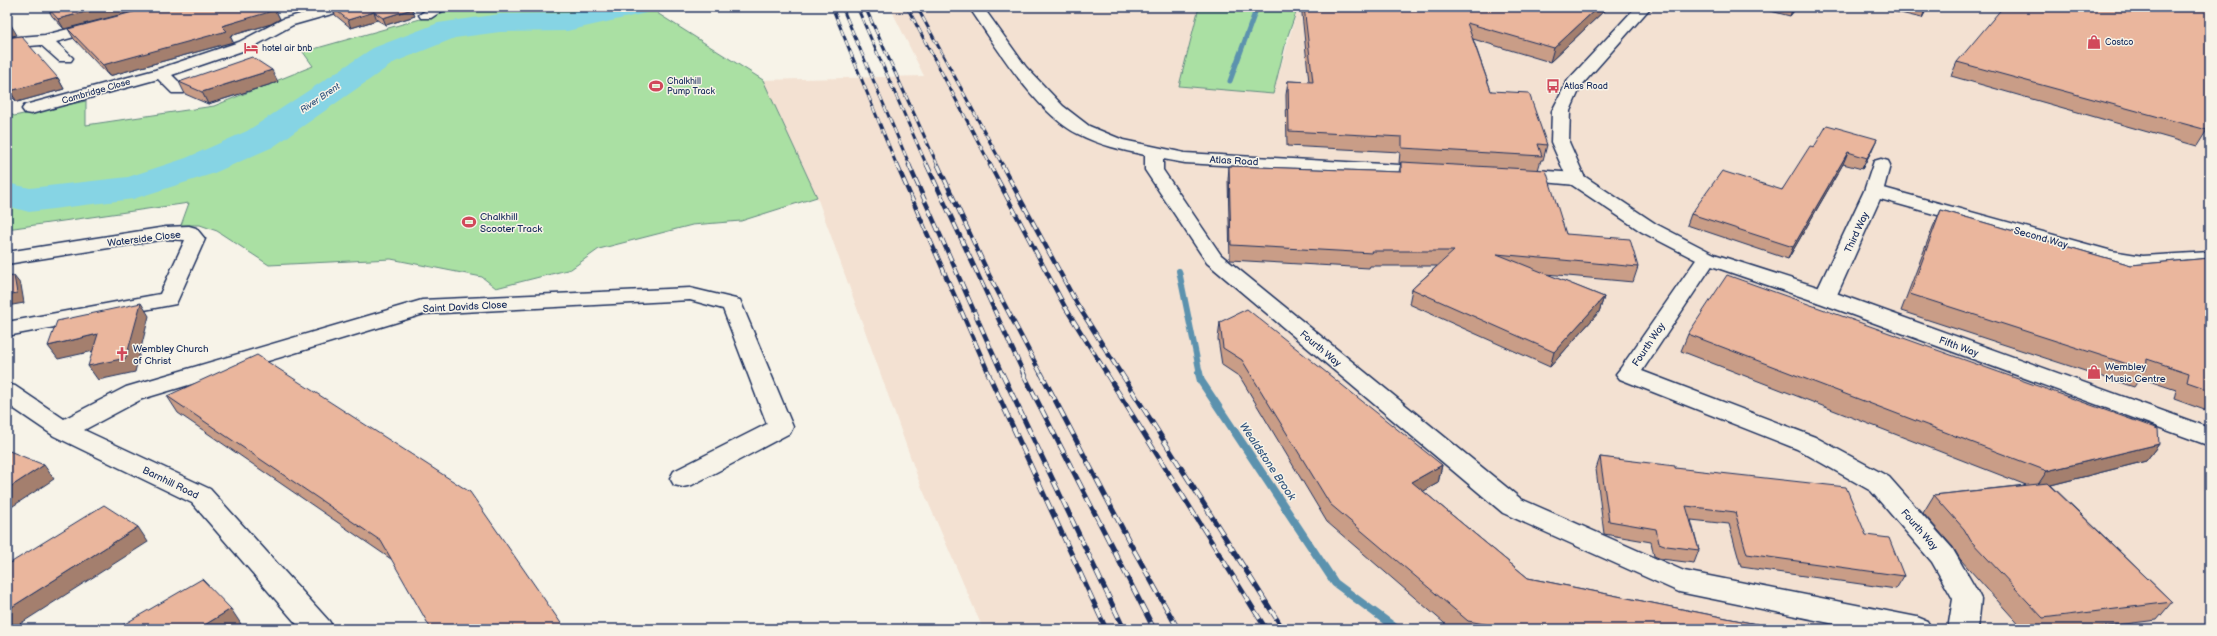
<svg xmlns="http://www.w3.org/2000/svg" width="2217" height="636" font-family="'Balsamiq Sans',sans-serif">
  <rect width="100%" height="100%" fill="#f7f3e8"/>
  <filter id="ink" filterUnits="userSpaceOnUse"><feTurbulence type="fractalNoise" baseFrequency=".025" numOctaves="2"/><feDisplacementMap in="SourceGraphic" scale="8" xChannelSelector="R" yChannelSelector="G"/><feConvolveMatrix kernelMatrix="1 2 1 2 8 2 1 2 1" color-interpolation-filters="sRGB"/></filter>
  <g filter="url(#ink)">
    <polygon fill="#f3e1d2" points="890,7 1199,7 1179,86 1273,94 1298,7 2210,7 2210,629 983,629 919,481 817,197 763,80 924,76"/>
    <g fill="#aae0a3" stroke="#628880">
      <polygon points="463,7 669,7 657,13 763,80 817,197 741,221 692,225 599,249 571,269 496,288 482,277 391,259 269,265 217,231 200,225 181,225 189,203 7,229 7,111 14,116 86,101 86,125 214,106 313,66 303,52"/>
      <polygon points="1199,7 1298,7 1287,38 1273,94 1179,86"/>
    </g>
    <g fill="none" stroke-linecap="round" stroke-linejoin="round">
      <polyline stroke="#5b92ae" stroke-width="5" points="1230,81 1257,7"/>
      <polyline stroke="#5b92ae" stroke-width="6" points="1179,271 1200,374"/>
      <polyline stroke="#5b92ae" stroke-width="8" points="1199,373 1201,381 1335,583 1397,629"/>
      <polygon fill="#86d4e4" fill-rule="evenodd" points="595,7 651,7 646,13 567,31 500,32 455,38 395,62 273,147 212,174 133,199 29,212 7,206 7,183 30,188 128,177 186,158 247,131 373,48 438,23 500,14 567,13"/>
      <defs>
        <g id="street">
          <polygon points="325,7 348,7 346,10 293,25 251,48 172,75 186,89 184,93 172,93 158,79 31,114 25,113 22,109 25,105 155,70 239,42 283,19"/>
          <polygon points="430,7 448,7 431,18 421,18 419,15"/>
          <path d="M969 7H983L1026 67 1063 106 1089 126 1123 140 1185 153 1436 167 1438 171 1436 175 1429 177 1185 163 1163 159V170L1221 255 1521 499 1684 571 1917 617 1927 621 1932 629H1859L1679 592 1503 513 1207 263 1145 170V155C1122 150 1099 145 1078 134 1036 113 995 45 969 7Z"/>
          <polygon points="99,21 104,23 107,26 104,29 56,42 73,58 71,61 59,61 41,45 7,48 7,38 45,35"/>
          <polygon points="1881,159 1888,161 1890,165 1884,188 2112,251 2143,256 2210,252 2210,264 2143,268 2110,263 1880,199 1836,297 1833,302 1825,303 1817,302 1814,297 1864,191 1874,161"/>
          <polygon points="1518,169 1576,173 1583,175 1585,179 1583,183 1576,185 1511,179 1509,175 1511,171"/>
          <polygon points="189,226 196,228 205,239 176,304 7,336 7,322 160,294 185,240 166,239 7,264 7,252 166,227"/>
          <polygon points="1707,252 1714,254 1717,258 1642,371 1815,437 1889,477 1952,548 1977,591 1981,599 1978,629 1948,629 1953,599 1932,562 1871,491 1797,449 1620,379 1616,374 1620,369 1700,254"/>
          <polygon points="690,288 740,300 793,427 790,433 692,485 683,487 674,485 670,478 674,471 767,424 723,309 690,300 424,314 142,399 84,430 210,489 329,621 334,629 301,629 192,503 54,436 7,404 7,384 15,386 64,419 126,387 422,300"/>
        </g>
        <polygon id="secondary" points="1636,7 1651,7 1581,86 1570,111 1569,142 1584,176 1656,224 1714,254 1833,292 2210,428 2210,446 1817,302 1700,262 1642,232 1569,183 1551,142 1552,111 1568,80"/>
      </defs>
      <use href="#street" stroke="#1b2f5e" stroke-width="3"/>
      <use href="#secondary" stroke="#1b2f5e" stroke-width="3"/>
      <use href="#street" fill="#f7f3e8" fill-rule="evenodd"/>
      <use href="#secondary" fill="#f7f3e8" fill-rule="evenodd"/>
      <defs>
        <g id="rail-far2">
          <polyline points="832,7 897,166"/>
          <polyline points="842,7 910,166"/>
          <polyline points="857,7 927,166"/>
          <polyline points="865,7 938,166"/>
          <polyline points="907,7 991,166"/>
          <polyline points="917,7 1003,166"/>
        </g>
        <g id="rail-far1">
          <polyline points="897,165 989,374"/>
          <polyline points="909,165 1002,374"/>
          <polyline points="927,165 1024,374"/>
          <polyline points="938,165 989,275 1041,374"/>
          <polyline points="990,165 1065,307 1107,374"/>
          <polyline points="1002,165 1077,304 1121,374"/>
        </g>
        <g id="rail">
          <polyline points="988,373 1106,629"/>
          <polyline points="1002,373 1124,629"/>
          <polyline points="1023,373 1154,629"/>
          <polyline points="1041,373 1130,543 1178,629"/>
          <polyline points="1106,373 1266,629"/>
          <polyline points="1121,373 1283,629"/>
        </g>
      </defs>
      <use href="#rail-far2" stroke="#1b2f5e" stroke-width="3"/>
      <use href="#rail-far1" stroke="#1b2f5e" stroke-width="4.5"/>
      <use href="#rail" stroke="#1b2f5e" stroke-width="5"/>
      <use href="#rail-far2" stroke="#f7f3e8" stroke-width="2" stroke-dasharray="6" stroke-linecap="butt"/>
      <use href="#rail-far1" stroke="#f7f3e8" stroke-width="3" stroke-dasharray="8" stroke-linecap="butt"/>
      <use href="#rail" stroke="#f7f3e8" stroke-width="3.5" stroke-dasharray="10" stroke-linecap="butt"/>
    </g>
    <g fill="#c99d87" stroke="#1b2f5e">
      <polygon points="47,7 151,7 64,29 52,16"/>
      <polygon points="332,7 415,16 386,25 377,20 351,28 335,15"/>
      <polygon points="1302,7 1608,7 1550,62 1473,39 1491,91 1547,145 1543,160 1541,160 1538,170 1566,234 1638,267 1633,282 1546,274 1604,297 1599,312 1550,367 1409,304 1412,289 1437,266 1370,266 1369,268 1230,260 1228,180 1229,166 1399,172 1401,163 1399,163 1400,152 1287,146 1286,95 1288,81 1309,82 1302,14"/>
      <polygon points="1755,7 1797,7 1790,16"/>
      <polygon points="1874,7 1928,7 1922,18"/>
      <polygon points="2210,7 2210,127 2208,127 2207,130 2197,146 1951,76 1957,62"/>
      <polygon points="275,9 280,19 271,24 230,36 233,42 109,76 74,39 68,29"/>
      <polygon points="7,38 58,78 64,89 17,102 7,92"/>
      <polygon points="179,82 278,82 208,104 185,94"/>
      <polygon points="1814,147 1872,150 1862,169 1843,164 1788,259 1687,225 1691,214 1782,190"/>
      <polygon points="1941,210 2131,265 2210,258 2210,412 2174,399 2176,390 2140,378 2134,387 1901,311 1933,227"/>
      <polygon points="1220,322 1442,465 1438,483 1423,491 1528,578 1781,629 1451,629 1327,522 1240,377 1222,365 1218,339"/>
      <polygon points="1688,334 2159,444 2146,461 2051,485 2172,602 2157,620 2085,629 2023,629 1960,559 1953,547 1923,513 1934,495 2026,485 1681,351"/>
      <polygon points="167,396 470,492 391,559 178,413"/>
      <polygon points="1600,457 1675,468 1866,535 1904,576 1896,589 1741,567 1729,524 1691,520 1699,550 1694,563 1661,559 1654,556 1651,542 1604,534 1596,469"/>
    </g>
    <g fill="#a47f6e" stroke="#1b2f5e">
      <polygon points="105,7 151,7 64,29 58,19"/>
      <polygon points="1598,7 1608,7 1550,62 1554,48"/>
      <polygon points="1793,7 1797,7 1790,16"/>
      <polygon points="1926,7 1928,7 1922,18"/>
      <polygon points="275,9 280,19 271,24 230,36 233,42 109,76 103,65"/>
      <polygon points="412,9 415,16 386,25 383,18"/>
      <polygon points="374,12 377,20 351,28 348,20"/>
      <polygon points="7,25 11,25 17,35 7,37"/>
      <polygon points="272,70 278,82 208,104 202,92"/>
      <polygon points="58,78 64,89 17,102 10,91"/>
      <polygon points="1877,139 1872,150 1862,169 1867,158"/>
      <polygon points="1848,152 1843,164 1788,259 1793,247"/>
      <polygon points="14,276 21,285 24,303 7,306 7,295"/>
      <polygon points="1604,297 1599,312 1550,367 1554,352"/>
      <polygon points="141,303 149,316 135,372 98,380 88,366"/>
      <polygon points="98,334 107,348 58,359 48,346"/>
      <polygon points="2159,444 2146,461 2035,489 2047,471"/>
      <polygon points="44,465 54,479 7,510 7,489"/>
      <polygon points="1442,465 1438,483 1408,500 1412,482"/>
      <polygon points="138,527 148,542 12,629 7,629 7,610"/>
      <polygon points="231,609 241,624 232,629 198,629"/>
    </g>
    <g fill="#eab69d" stroke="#1b2f5e">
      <polygon points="47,7 105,7 58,19"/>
      <polygon points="152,7 273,7 275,9 266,13 222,26 227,31 103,65 68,29"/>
      <polygon points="332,7 410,7 412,9 383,18 374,12 348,20"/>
      <polygon points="1304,7 1598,7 1554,48 1467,23 1491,91 1529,93 1547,145 1538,144 1542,156 1402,148 1402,137 1289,131 1288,81 1313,82"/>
      <polygon points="2003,7 2210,7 2210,122 2207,130 1957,62"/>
      <polygon points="7,21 11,25 7,25"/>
      <polygon points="21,36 58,78 10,91 7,88 7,38"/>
      <polygon points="252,57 272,70 202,92 179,82"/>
      <polygon points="1827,125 1877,139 1867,158 1848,152 1793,247 1691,214 1722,171 1782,190 1810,146 1814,147"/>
      <polygon points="1401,162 1546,170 1566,234 1630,239 1638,267 1497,254 1604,297 1554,352 1412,289 1454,251 1371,251 1372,253 1231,245 1229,166 1401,172"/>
      <polygon points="1941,210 2131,265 2210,258 2210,390 2187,382 2189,373 2147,359 2146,370 1910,294"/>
      <polygon points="1727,275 2158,429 2159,444 2047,471 1688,334"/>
      <polygon points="14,276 17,293 7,295 7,277"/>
      <polygon points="141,303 126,358 88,366 98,334 48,346 57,321"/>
      <polygon points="1247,309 1442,465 1412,482 1528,578 1781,629 1512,629 1468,621 1330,504 1242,360 1223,348 1220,322"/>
      <polygon points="257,355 470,492 565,629 431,629 381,541 167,396"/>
      <polygon points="7,450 44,465 7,489"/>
      <polygon points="1600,457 1675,466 1675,468 1846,487 1866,535 1889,538 1904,576 1747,554 1735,512 1686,506 1699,550 1667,546 1659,543 1656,529 1609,521"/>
      <polygon points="2048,483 2172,602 2043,618 1971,541 1964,529 1934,495"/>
      <polygon points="104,505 138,527 7,610 7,565"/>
      <polygon points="202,579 231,609 198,629 116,629"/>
    </g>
  </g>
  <defs>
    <symbol id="shop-bare" viewBox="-9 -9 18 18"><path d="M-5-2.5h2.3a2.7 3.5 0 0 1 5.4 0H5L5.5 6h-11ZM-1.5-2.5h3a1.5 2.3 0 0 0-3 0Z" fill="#d1495b" stroke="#f7f3e8" stroke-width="2.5" paint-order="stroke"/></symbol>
    <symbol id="hotel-bare" viewBox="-9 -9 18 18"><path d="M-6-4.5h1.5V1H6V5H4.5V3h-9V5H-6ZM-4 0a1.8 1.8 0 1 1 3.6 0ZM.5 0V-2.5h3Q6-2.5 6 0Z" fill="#d1495b" stroke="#f7f3e8" stroke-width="2.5" paint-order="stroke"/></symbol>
    <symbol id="stadium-bare" viewBox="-9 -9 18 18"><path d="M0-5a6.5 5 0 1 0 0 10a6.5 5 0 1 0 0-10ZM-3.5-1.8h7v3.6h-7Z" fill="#d1495b" stroke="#f7f3e8" stroke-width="2.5" paint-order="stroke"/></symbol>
    <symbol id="bus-bare" viewBox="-9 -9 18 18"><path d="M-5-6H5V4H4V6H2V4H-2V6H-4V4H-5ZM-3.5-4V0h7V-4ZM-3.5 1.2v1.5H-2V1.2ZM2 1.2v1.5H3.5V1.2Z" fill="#d1495b" stroke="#f7f3e8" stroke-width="2.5" paint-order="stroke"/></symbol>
    <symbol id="church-bare" viewBox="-9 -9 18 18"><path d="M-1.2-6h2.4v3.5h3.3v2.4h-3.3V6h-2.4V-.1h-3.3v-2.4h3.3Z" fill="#d1495b" stroke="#f7f3e8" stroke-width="2.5" paint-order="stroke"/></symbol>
  </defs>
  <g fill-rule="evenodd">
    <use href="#shop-bare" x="2084" y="32" width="20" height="20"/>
    <use href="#hotel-bare" x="241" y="38" width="20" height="20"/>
    <use href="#stadium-bare" x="646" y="76" width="20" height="20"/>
    <use href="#bus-bare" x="1543" y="76" width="20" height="20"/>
    <use href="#stadium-bare" x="459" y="212" width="20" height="20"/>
    <use href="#church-bare" x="112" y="344" width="20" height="20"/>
    <use href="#shop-bare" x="2084" y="362" width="20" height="20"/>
  </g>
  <g text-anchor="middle" stroke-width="3" stroke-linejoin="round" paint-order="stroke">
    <g font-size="9" fill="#1b2f5e" stroke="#f7f3e8" text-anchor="start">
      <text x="2105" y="45">Costco</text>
      <text x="262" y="51">hotel air bnb</text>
      <text x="667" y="84">Chalkhill<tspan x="667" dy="10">Pump Track</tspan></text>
      <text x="1564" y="89">Atlas Road</text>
    </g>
    <g font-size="9" fill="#1b2f5e" stroke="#f7f3e8">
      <text transform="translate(96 91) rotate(-16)" y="3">Cambridge Close</text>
    </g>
    <g font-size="9" font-style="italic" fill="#365880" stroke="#f7f3e8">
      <text transform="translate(320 98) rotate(-34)" y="3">River Brent</text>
    </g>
    <g font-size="10" fill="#1b2f5e" stroke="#f7f3e8">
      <text transform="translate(1234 160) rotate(3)" y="4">Atlas Road</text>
      <text transform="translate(1856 232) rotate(-65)" y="4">Third Way</text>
      <text transform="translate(2041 237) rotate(16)" y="4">Second Way</text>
      <text transform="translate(144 238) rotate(-7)" y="4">Waterside Close</text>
      <text transform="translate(465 306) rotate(-3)" y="4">Saint Davids Close</text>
      <text transform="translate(1648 344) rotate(-56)" y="4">Fourth Way</text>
      <text transform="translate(1959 346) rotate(20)" y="4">Fifth Way</text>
      <text transform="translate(1321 348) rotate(40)" y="4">Fourth Way</text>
      <text transform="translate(171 482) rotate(26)" y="4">Barnhill Road</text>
      <text transform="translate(1920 529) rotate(49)" y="4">Fourth Way</text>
    </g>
    <g font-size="10" fill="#1b2f5e" stroke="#f7f3e8" text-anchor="start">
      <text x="480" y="220">Chalkhill<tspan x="480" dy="12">Scooter Track</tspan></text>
      <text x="133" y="352">Wembley Church<tspan x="133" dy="12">of Christ</tspan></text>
      <text x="2105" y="370">Wembley<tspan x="2105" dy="12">Music Centre</tspan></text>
    </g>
    <g font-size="11" font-style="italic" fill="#365880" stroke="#f7f3e8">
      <text transform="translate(1268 461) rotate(56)" y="4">Wealdstone Brook</text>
    </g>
  </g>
  <rect width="2217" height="636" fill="none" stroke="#f7f3e8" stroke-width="24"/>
  <rect x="12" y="12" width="2193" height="612" fill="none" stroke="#1b2f5e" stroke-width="1.5" filter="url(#ink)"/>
</svg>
